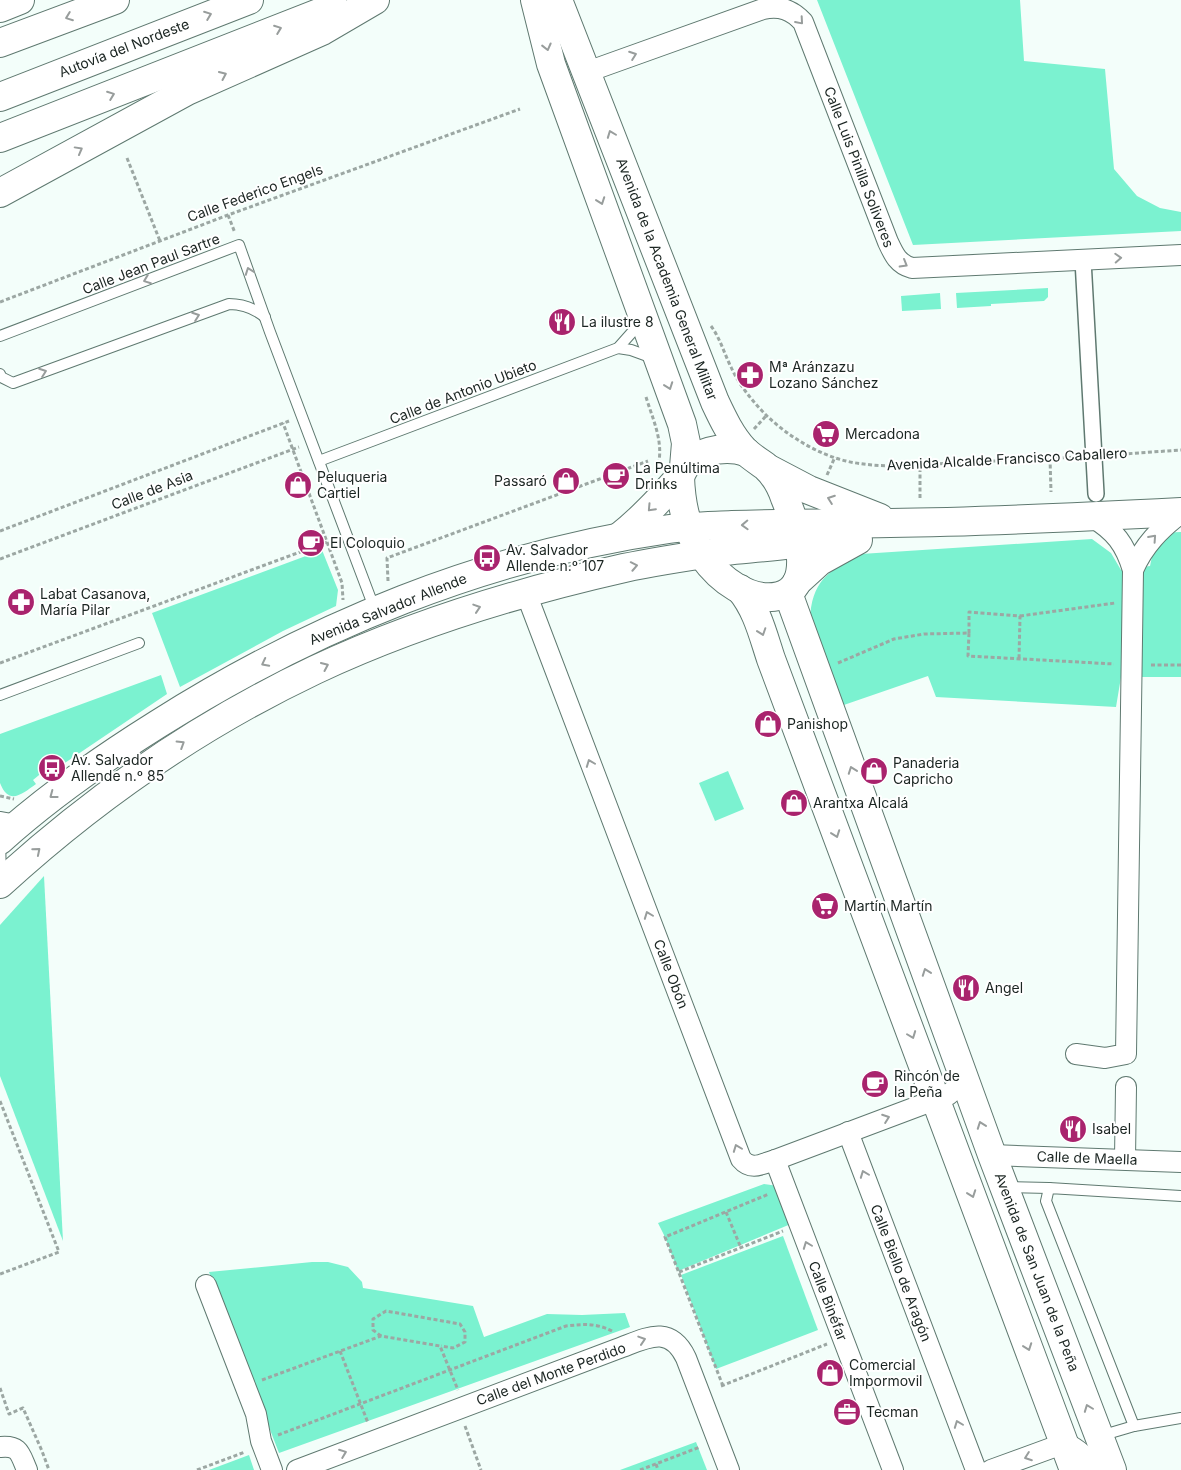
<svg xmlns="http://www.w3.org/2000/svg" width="1181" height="1470" viewBox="0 0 1181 1470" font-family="Inter,sans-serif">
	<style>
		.green { fill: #7bf2d0 }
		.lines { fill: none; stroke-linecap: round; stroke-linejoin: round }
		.service-casing { stroke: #5f7970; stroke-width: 12 }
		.pedestrian-casing { stroke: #5f7970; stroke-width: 18 }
		.minor-casing { stroke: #5f7970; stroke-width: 22 }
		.secondary-casing { stroke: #5f7970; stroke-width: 30 }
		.motorway-casing { stroke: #5f7970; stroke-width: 30 }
		.path { stroke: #9ca7a3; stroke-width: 3; stroke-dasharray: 4 2.5; stroke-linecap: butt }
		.service { stroke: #fff; stroke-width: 10 }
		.pedestrian { stroke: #fff; stroke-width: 15 }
		.minor { stroke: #fff; stroke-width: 20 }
		.secondary { stroke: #fff; stroke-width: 28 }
		.motorway { stroke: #fff; stroke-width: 28 }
		.oneway { stroke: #989d9c }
		.labels { text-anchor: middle; stroke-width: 4; stroke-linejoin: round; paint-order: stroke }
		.street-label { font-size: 14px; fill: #1b2522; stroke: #fff }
		.poi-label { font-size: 14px; fill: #1b2522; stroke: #fff; text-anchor: start }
	</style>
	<rect width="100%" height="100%" fill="#f3fefa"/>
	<!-- green -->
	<g class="green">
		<path d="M817 0H1020L1024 61 1105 69 1114 169 1137 196 1160 208 1181 212V231L913 245Z"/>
		<path d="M1048 288V297L1044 301 991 304V306L957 308 956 293Z"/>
		<path d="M940 293 941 309 902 311 901 296Z"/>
		<path d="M1181 532V677H1121L1116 707 936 697 928 676 838 707 810 621C811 581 829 570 861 554L1092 539 1111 553 1121 570 1150 566 1157 533Z"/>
		<path d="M322 550 338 590 336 606 283 631 180 687 152 613Z"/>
		<path d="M161 675 167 694 47 775 44 771 33 780 36 784C22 794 9 806 0 783V734Z"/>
		<path d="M728 771 744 809 715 821 699 783Z"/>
		<path d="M44 876 63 1241 0 1076V925Z"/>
		<path d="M764 1184 785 1187 798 1221 678 1271 665 1237 658 1223Z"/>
		<path d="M783 1236 818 1330 716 1369 681 1275Z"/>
		<path d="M312 1262H328L348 1267 362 1282 363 1288 473 1306 484 1337 547 1314 582 1315 625 1313 630 1327 279 1453 209 1272Z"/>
		<path d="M696 1442 707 1470H620Z"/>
		<path d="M249 1455 254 1470H209Z"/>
	</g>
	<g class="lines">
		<!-- service casing -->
		<g class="service-casing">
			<g id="service">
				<path d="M0 336 239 245 270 332 375 610"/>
				<path d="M618 348 631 350 653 358"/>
				<path d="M0 374 1 377 13 383 229 304C243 304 254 308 265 317"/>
				<path d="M319 461 618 348 634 330 638 318"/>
				<path d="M0 695 139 643"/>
				<path d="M0 817 11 819 18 818"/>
				<path d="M0 840 1 878"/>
				<path d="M1005 1187 1049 1188"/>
				<path d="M1134 1426 1046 1201 1049 1188 1181 1196"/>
				<path d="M1100 1436 1134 1426 1181 1418"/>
			</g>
		</g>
		<!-- pedestrian casing -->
		<g class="pedestrian-casing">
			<path id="pedestrian" d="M1083 260 1096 494"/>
		</g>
		<!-- minor casing -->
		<g class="minor-casing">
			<g id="minor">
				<path d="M587 72 763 9C780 5 792 10 803 22L888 242C894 255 898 264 912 268L1181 255"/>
				<path d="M1133 570C1144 545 1160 529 1181 513"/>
				<path d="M526 593 741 1159C751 1171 762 1164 775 1160L948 1095C956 1089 960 1084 963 1074"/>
				<path d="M1076 1054 1105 1058 1126 1054 1133 570C1125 544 1115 531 1092 517"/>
				<path d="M848 1132 976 1470"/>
				<path d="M992 1155 1181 1162"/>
				<path d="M1125 1159 1126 1087"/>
				<path d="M775 1160 893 1470"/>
				<path d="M206 1285 256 1414 261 1441 272 1470"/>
				<path d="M0 1447C20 1445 20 1454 27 1470"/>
				<path d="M297 1470 617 1349C645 1339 669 1323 686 1358L729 1470"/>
				<path d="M991 1470 1065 1443C1079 1449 1087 1457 1094 1470"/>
			</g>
		</g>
		<!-- secondary casing -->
		<g class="secondary-casing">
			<g id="secondary">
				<path d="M535 0 551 64 682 424 686 443 684 467"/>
				<path d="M558 0 715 402C723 419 731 436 744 450 750 456 758 461 765 466 774 474 781 486 785 498 794 520 808 560 797 582 793 590 787 594 779 596 750 603 719 579 703 556 687 533 681 505 680 477"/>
				<path d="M769 469 809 490 880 518"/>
				<path d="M619 537C641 520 659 500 677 480 683 474 683 466 690 461 706 449 728 446 746 452"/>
				<path d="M797 582 820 561 858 540"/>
				<path d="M740 589C757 609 763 635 771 659L1074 1470"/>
				<path d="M788 593 992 1155 1112 1470"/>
				<path d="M0 840C49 796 102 759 158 724 313 626 487 555 669 529 690 526 711 526 732 525 785 523 837 524 890 523 987 522 1084 517 1181 512"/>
				<path d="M0 884C94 798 199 725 315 670 413 624 518 592 624 568 657 561 691 556 725 551 764 547 802 545 840 536"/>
			</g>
		</g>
		<!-- motorway casing -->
		<g class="motorway-casing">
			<g id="motorway">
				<path d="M0 8 20 0"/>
				<path d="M0 43 115 0"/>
				<path d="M0 97 249 0"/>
				<path d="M0 138 334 7"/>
				<path d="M0 193 187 91 322 31 375 0"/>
			</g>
		</g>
		<!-- path -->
		<g class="path">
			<path d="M127 158 160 241"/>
			<path d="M228 215 235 233"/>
			<path d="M0 302 228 215 520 109"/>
			<path d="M711 326C720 338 724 353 731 367 739 385 753 402 767 416 788 436 817 454 846 461 880 469 917 465 952 463 994 461 1036 459 1078 457"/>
			<path d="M646 397C653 420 664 442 658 466"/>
			<path d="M754 429 766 416"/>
			<path d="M1109 455 1181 450"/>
			<path d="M1050 458 1051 492"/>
			<path d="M827 475 835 457"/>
			<path d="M920 498V465"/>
			<path d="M0 531 289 421"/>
			<path d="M327 542 342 583 343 600"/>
			<path d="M0 559 299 447"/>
			<path d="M388 581 387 558 648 461"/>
			<path d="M1020 616 1115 603"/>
			<path d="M969 633V612L1020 616 1019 659"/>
			<path d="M0 663 327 542 283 423"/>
			<path d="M838 663 894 639 924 634 969 633 968 656 1114 664"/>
			<path d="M1151 665H1181"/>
			<path d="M0 796 14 799"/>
			<path d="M0 1101 59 1252 0 1274"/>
			<path d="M726 1212 741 1248"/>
			<path d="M679 1272 783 1231"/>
			<path d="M381 1336 373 1330V1319L386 1311 460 1324 465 1332V1342L453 1348 441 1346"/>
			<path d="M340 1351 368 1423"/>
			<path d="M262 1380 381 1336 440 1346 458 1390"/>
			<path d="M721 1386 827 1344"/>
			<path d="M723 1386 665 1237 769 1194"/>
			<path d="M0 1388 9 1414 23 1408 42 1451 49 1470"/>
			<path d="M465 1426 481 1470"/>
			<path d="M278 1435 566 1326C584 1324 596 1323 612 1331"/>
			<path d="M656 1464 658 1470"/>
			<path d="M197 1470 245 1452"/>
			<path d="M640 1470 700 1447"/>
		</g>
		<!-- service -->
		<use href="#service" class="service"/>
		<!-- pedestrian -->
		<use href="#pedestrian" class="pedestrian"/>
		<!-- minor -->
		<use href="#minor" class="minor"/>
		<!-- secondary -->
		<use href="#secondary" class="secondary"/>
		<!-- motorway -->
		<use href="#motorway" class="motorway"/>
	</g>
	<!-- one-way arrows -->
	<defs><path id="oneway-chevron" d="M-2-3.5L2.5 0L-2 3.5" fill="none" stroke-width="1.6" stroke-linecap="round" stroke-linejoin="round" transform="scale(1.25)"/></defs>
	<g class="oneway">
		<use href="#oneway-chevron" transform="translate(208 15) rotate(-21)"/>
		<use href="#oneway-chevron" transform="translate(69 17) rotate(159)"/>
		<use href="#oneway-chevron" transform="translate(800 21) rotate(49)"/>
		<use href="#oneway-chevron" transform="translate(278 29) rotate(-21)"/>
		<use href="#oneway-chevron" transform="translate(547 47) rotate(76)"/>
		<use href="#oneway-chevron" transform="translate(633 55) rotate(-20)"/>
		<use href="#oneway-chevron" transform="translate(223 75) rotate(-24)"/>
		<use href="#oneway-chevron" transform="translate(111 95) rotate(-21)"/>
		<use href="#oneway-chevron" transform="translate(611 134) rotate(-111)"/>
		<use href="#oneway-chevron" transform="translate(79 150) rotate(-29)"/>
		<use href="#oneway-chevron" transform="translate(601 201) rotate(70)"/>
		<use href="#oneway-chevron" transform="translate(1118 258) rotate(-3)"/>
		<use href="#oneway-chevron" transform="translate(904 264) rotate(30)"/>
		<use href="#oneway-chevron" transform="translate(249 271) rotate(-110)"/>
		<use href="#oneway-chevron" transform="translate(147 280) rotate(159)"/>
		<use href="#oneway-chevron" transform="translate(196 316) rotate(-20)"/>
		<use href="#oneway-chevron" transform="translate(43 372) rotate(-20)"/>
		<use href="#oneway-chevron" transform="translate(669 386) rotate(70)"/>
		<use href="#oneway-chevron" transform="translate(831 499) rotate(-160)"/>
		<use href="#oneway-chevron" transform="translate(651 508) rotate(133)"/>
		<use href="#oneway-chevron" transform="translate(745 525) rotate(178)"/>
		<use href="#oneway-chevron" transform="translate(1153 538) rotate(-48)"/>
		<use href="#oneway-chevron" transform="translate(634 566) rotate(-11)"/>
		<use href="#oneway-chevron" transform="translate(477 608) rotate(-18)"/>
		<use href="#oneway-chevron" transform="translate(762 632) rotate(71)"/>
		<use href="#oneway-chevron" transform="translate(265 663) rotate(153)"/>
		<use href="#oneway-chevron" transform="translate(325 666) rotate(-24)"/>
		<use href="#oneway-chevron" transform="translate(181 744) rotate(-32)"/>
		<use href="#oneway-chevron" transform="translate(590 763) rotate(-111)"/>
		<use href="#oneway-chevron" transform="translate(852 770) rotate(-110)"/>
		<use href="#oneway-chevron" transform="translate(53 795) rotate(143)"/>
		<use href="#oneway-chevron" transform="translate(836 834) rotate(70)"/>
		<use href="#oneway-chevron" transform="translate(37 851) rotate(-40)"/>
		<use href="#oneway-chevron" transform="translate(648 915) rotate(-111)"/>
		<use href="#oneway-chevron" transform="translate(926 972) rotate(-110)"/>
		<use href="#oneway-chevron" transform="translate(912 1035) rotate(69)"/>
		<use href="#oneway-chevron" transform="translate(886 1118) rotate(-20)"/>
		<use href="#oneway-chevron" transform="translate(981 1125) rotate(-110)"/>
		<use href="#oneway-chevron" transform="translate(737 1148) rotate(-111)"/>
		<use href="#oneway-chevron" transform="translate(864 1174) rotate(-111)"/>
		<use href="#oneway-chevron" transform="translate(972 1194) rotate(70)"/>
		<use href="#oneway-chevron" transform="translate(807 1245) rotate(-111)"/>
		<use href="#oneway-chevron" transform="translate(642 1340) rotate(-18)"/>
		<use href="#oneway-chevron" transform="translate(1028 1347) rotate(70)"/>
		<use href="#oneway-chevron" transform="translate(1088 1408) rotate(-111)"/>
		<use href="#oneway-chevron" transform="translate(958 1424) rotate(-111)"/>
		<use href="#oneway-chevron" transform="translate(343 1453) rotate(-21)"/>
		<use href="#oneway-chevron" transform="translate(1028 1457) rotate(160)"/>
	</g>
	<!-- icons -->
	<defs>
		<g id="restaurant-disc" transform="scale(1.4375)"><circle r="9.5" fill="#a9236d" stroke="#fff"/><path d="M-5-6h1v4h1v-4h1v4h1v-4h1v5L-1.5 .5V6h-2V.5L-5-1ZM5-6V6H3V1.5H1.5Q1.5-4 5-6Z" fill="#fff"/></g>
		<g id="pharmacy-disc" transform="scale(1.4375)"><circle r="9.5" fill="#a9236d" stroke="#fff"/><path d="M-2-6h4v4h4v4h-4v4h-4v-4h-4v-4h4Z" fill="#fff"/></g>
		<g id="supermarket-disc" transform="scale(1.4375)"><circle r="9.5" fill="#a9236d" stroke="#fff"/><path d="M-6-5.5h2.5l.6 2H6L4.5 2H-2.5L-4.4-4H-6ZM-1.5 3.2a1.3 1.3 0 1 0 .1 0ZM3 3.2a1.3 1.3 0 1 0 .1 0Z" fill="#fff"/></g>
		<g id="cafe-disc" transform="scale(1.4375)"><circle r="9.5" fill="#a9236d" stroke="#fff"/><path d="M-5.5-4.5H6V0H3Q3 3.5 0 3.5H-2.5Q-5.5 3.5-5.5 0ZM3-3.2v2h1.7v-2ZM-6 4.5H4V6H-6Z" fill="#fff"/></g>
		<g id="shop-disc" transform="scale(1.4375)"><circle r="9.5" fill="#a9236d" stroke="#fff"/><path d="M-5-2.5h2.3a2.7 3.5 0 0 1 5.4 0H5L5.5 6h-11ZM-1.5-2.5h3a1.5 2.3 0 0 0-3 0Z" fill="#fff"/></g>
		<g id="bus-disc" transform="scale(1.4375)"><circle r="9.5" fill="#a9236d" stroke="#fff"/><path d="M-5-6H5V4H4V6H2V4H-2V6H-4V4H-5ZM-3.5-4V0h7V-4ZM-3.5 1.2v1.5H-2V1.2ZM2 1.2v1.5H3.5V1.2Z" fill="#fff"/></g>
		<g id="office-disc" transform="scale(1.4375)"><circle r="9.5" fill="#a9236d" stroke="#fff"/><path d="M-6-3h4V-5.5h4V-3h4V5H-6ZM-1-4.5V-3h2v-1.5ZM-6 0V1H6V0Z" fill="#fff"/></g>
	</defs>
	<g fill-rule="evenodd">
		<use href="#restaurant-disc" x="562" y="322"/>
		<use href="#pharmacy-disc" x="750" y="375"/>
		<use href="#supermarket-disc" x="826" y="434"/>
		<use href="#cafe-disc" x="616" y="476"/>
		<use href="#shop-disc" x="566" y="481"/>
		<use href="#shop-disc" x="298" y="485"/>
		<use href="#cafe-disc" x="311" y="543"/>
		<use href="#bus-disc" x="487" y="558"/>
		<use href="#pharmacy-disc" x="21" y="602"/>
		<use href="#shop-disc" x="768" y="724"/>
		<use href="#bus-disc" x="52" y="768"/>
		<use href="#shop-disc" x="874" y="771"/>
		<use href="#shop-disc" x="794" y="803"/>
		<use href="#supermarket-disc" x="825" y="906"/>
		<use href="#restaurant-disc" x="966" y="988"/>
		<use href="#cafe-disc" x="875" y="1084"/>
		<use href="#restaurant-disc" x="1073" y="1129"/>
		<use href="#shop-disc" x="830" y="1373"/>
		<use href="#office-disc" x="847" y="1412"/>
	</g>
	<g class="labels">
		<!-- street labels -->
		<g class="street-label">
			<text transform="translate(124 48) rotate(-21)" y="5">Autovía del Nordeste</text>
			<text transform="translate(859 167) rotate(69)" y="5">Calle Luis Pinilla Soliveres</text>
			<text transform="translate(255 193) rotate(-20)" y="5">Calle Federico Engels</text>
			<text transform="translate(151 264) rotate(-21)" y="5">Calle Jean Paul Sartre</text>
			<text transform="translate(667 279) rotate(69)" y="5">Avenida de la Academia General Militar</text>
			<text transform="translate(463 392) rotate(-21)" y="5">Calle de Antonio Ubieto</text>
			<text transform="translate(1007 459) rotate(-3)" y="5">Avenida Alcalde Francisco Caballero</text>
			<text transform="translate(152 490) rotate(-21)" y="5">Calle de Asia</text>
			<text transform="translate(388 609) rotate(-22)" y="5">Avenida Salvador Allende</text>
			<text transform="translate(671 974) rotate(69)" y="5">Calle Obón</text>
			<text transform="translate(1087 1158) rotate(2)" y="5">Calle de Maella</text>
			<text transform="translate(1037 1272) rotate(69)" y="5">Avenida de San Juan de la Peña</text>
			<text transform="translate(901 1273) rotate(69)" y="5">Calle Biello de Aragón</text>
			<text transform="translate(828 1301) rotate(69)" y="5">Calle Binéfar</text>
			<text transform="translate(551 1374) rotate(-20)" y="5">Calle del Monte Perdido</text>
		</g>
		<!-- poi labels -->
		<g class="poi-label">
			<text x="581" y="327">La ilustre 8</text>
			<text x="769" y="372">Mª Aránzazu<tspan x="769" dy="16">Lozano Sánchez</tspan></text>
			<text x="845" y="439">Mercadona</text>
			<text x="635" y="473">La Penúltima<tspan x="635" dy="16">Drinks</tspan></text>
			<text x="317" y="482">Peluqueria<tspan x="317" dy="16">Cartiel</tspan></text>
			<text x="547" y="486" text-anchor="end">Passaró</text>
			<text x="330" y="548">El Coloquio</text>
			<text x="506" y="555">Av. Salvador<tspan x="506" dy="16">Allende n.º 107</tspan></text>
			<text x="40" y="599">Labat Casanova,<tspan x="40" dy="16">María Pilar</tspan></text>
			<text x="787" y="729">Panishop</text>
			<text x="71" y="765">Av. Salvador<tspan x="71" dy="16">Allende n.º 85</tspan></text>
			<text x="893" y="768">Panaderia<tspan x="893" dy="16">Capricho</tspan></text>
			<text x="813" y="808">Arantxa Alcalá</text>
			<text x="844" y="911">Martín Martín</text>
			<text x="985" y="993">Angel</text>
			<text x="894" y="1081">Rincón de<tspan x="894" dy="16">la Peña</tspan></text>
			<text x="1092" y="1134">Isabel</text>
			<text x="849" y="1370">Comercial<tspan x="849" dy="16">Impormovil</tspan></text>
			<text x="866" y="1417">Tecman</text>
		</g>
	</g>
</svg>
